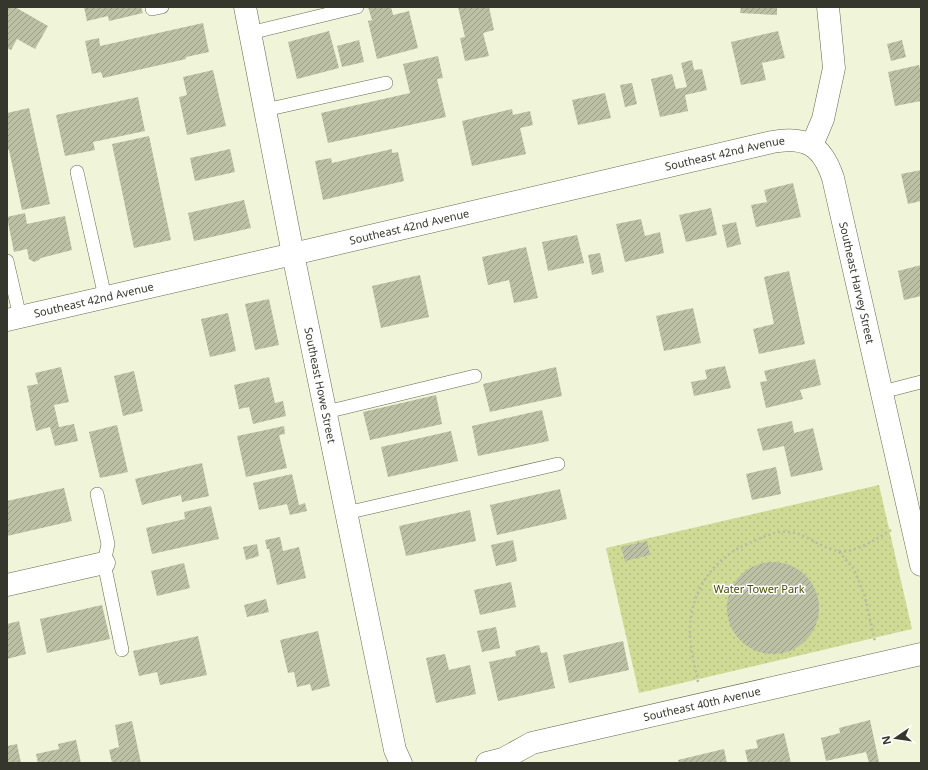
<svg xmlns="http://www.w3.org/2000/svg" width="928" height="770" viewBox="0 0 928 770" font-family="'Noto Sans',sans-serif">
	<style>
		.park { fill: url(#park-dots) }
		.building { fill: url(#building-hatch) }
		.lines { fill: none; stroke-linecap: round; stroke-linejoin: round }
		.service-casing { stroke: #656951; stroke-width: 14 }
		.minor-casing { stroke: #656951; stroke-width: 23 }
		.tertiary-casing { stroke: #656951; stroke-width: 23 }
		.path { stroke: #b7bba5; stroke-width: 2.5; stroke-dasharray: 2 3; stroke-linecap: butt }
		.service { stroke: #fff; stroke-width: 13 }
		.minor { stroke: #fff; stroke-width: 22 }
		.tertiary { stroke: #fff; stroke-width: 22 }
		.labels { text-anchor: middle; stroke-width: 3; stroke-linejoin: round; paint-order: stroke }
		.street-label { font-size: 11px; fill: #35372c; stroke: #fff }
		.park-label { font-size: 11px; fill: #495100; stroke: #fff }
	</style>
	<defs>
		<pattern id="park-dots" width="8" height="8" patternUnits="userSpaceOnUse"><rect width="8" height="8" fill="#cfda94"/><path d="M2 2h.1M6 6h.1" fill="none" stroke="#b2bc80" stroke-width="1.8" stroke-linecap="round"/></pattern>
		<pattern id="building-hatch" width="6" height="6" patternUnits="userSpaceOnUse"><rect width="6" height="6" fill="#bcc1a6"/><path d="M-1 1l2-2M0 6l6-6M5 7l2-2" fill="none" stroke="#9a9e87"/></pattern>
	</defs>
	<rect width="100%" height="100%" fill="#f0f5da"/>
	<!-- park -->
	<path class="park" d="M879 485 912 629 639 693 606 548Z"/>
	<!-- building -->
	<g class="building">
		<path d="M7 7H15L48 26 35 49 17 39 11 50 7 48Z"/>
		<path d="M84 7H141L143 13 109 21 108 16 87 21Z"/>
		<path d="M368 7H391L393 15 409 11 418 48 377 59 368 21 372 20Z"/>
		<path d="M458 7H489L494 30 483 33 489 56 465 61 460 38 465 37Z"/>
		<path d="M741 7H777V15L740 13Z"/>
		<path d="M203 23 209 52 186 57V59L103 78 101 72 92 74 85 41 99 38 100 46Z"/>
		<path d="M329 31 339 68 297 79 288 42Z"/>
		<path d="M778 31 785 58 762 63 766 80 741 85 731 42Z"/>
		<path d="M359 40 364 62 342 67 337 46Z"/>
		<path d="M902 40 906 57 891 61 887 44Z"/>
		<path d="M438 56 443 78 437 79 446 117 328 143 321 113 410 93 403 64Z"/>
		<path d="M692 60 694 70 702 69 707 90 685 95 688 111 660 117 651 79 672 74 676 89 687 87 681 63Z"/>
		<path d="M919 65 921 73V101L895 106 888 72Z"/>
		<path d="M213 70 226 126 187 135 179 97 187 95 183 77Z"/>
		<path d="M632 83 637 104 625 107 620 85Z"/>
		<path d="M605 93 611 118 578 125 572 100Z"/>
		<path d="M138 97 145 131 93 142 95 150 65 156 56 115Z"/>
		<path d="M29 108 50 204 22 210 9 150H7V113Z"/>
		<path d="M512 109 513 115 530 111 533 125 520 128 526 154 472 166 462 121Z"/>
		<path d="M149 136 171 240 134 248 112 144Z"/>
		<path d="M230 149 235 172 195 181 190 158Z"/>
		<path d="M392 149V153L398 152 404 181 323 200 315 161 331 158 332 163Z"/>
		<path d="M921 170V201L908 204 901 174Z"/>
		<path d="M793 183 801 217 756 227 751 205 767 202 764 190Z"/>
		<path d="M244 200 251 228 194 241 188 213Z"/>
		<path d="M711 208 717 235 686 242 679 215Z"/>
		<path d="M25 213 27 224 65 216 72 250 41 258 39 260 34 262 29 259 27 249 14 252 7 217Z"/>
		<path d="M641 219 645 236 660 232 664 253 625 262 616 224Z"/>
		<path d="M736 222 741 244 727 248 722 225Z"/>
		<path d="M577 235 584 263 548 271 542 242Z"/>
		<path d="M526 247 538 298 514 303 509 280 488 285 482 257Z"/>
		<path d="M600 253 604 272 592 275 588 255Z"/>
		<path d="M921 265V296L904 300 898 271Z"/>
		<path d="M789 271 805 344 759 354 753 329 774 324 764 277Z"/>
		<path d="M420 275 429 317 381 328 372 286Z"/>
		<path d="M269 299 279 345 255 350 245 304Z"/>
		<path d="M693 308 701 343 664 351 656 316Z"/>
		<path d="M228 313 236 351 210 357 201 319Z"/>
		<path d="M815 359 821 385 800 390 803 399 766 408 760 382 767 381 764 371Z"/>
		<path d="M725 366 731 388 694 396 691 382 707 379 705 370Z"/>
		<path d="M61 367 69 402 54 405 59 427 74 424 78 441 55 446 50 427 36 431 30 405H31L27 386 38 384 35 373Z"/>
		<path d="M556 367 562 396 490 412 483 384Z"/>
		<path d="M134 371 143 411 123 416 114 376Z"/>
		<path d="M269 377 275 403 283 401 286 416 253 424 249 407 239 409 234 385Z"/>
		<path d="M436 395 442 424 370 440 363 412Z"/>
		<path d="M542 410 549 441 478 456 472 426Z"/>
		<path d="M792 421 794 433 813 428 823 470 791 477 784 446 763 451 757 429Z"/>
		<path d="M117 425 128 472 100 478 89 432Z"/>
		<path d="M284 426 285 434 279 435 287 468 246 477 237 436Z"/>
		<path d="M451 431 458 461 388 477 381 447Z"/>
		<path d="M202 463 209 496 182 502 181 495 142 505 135 479Z"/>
		<path d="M776 467 781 494 752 500 746 474Z"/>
		<path d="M292 474 299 505 305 503 307 511 290 515 287 504 259 510 253 483Z"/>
		<path d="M64 488 72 521 7 536V501Z"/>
		<path d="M560 489 567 519 497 535 490 505Z"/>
		<path d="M211 506 219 539 152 554 146 528 185 519 184 512Z"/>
		<path d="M470 510 476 541 406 556 399 526Z"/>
		<path d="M280 537 283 551 299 547 306 578 277 585 269 549H267L265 540Z"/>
		<path d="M513 540 517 561 496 566 491 545Z"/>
		<path d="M647 541 650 555 625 561 621 547Z"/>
		<path d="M257 544 259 556 246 560 243 547Z"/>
		<circle cx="773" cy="608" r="46"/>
		<path d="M184 563 190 588 157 596 151 571Z"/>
		<path d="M511 582 516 607 480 615 474 590Z"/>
		<path d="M266 599 269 612 247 617 244 605Z"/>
		<path d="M102 605 110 639 47 653 40 619Z"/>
		<path d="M19 621 26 654 7 659V624Z"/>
		<path d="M496 627 500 648 482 652 477 631Z"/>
		<path d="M318 631 330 686 312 691 310 684 297 687 294 672 288 673 280 640Z"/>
		<path d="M198 636 207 675 160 685 157 672 139 676 133 651Z"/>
		<path d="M623 641 629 670 569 683 563 655Z"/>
		<path d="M539 645 541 653 547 652 555 688 498 701 489 662 516 656 515 651Z"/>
		<path d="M445 654 449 670 470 665 476 694 436 703 426 658Z"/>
		<path d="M870 720 879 762 869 763 866 752 826 761 821 738 840 733 839 728Z"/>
		<path d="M132 721 141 763H112L109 750 119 747 115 725Z"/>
		<path d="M784 733 791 763H748L745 750 758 748 756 740Z"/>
		<path d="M76 740 81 763H38L36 754 59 749 58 744Z"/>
		<path d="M17 744 21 763H7V746Z"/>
		<path d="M724 749 727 763H679L678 760Z"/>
	</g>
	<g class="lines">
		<!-- service casing -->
		<g class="service-casing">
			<g id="service">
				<path d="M152 9 162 7"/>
				<path d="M250 33 357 7"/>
				<path d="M265 110 386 83"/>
				<path d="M77 172 105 297"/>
				<path d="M7 261 20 317"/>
				<path d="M882 392 921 382"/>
				<path d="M326 412 475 376"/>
				<path d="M97 494 108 544 104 563 122 650"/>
				<path d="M346 513 558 464"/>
			</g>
		</g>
		<!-- minor casing -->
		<g class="minor-casing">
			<g id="minor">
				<path d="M812 145 823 119 834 68 828 7"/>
				<path id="s1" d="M293 254 395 750 401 763"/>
				<path d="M7 585 104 563"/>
				<path id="s2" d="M487 763 503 759 532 743 921 654"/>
			</g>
		</g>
		<!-- tertiary casing -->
		<g class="tertiary-casing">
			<g id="tertiary">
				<path d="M245 7 293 254"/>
				<path id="s3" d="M7 320 293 254 772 142C806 136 822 145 833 178L921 565"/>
			</g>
		</g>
		<!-- path -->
		<g class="path">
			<path d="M839 552 854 569 865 597 875 642"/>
			<path d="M698 682C695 667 691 652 690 637 688 595 711 559 749 543 761 538 776 530 790 532 801 533 811 540 821 545 826 547 832 550 838 551 854 554 878 538 891 530"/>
		</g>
		<!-- service -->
		<use href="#service" class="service"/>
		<!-- minor -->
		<use href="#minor" class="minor"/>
		<!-- tertiary -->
		<use href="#tertiary" class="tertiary"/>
	</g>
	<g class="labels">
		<!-- street labels -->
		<g class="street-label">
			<text dy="4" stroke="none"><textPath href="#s3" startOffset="737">Southeast 42nd Avenue</textPath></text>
			<text dy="4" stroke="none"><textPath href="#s3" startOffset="413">Southeast 42nd Avenue</textPath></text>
			<text dy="4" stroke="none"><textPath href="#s3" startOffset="973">Southeast Harvey Street</textPath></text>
			<text dy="4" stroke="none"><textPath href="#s3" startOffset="89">Southeast 42nd Avenue</textPath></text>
			<text dy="4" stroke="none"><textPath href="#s1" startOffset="134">Southeast Howe Street</textPath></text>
			<text dy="4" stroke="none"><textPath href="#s2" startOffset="224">Southeast 40th Avenue</textPath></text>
		</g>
		<!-- park labels -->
		<g class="park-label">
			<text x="759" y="593">Water Tower Park</text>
		</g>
	</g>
	<!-- border -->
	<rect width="928" height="770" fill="none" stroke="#35372c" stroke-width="16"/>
	<!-- north arrow -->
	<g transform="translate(896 738) rotate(257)" stroke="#ffffff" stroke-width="3" paint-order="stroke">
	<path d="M0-3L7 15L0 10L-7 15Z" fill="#35372c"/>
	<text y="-6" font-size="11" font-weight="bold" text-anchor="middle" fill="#35372c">N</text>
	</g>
</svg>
